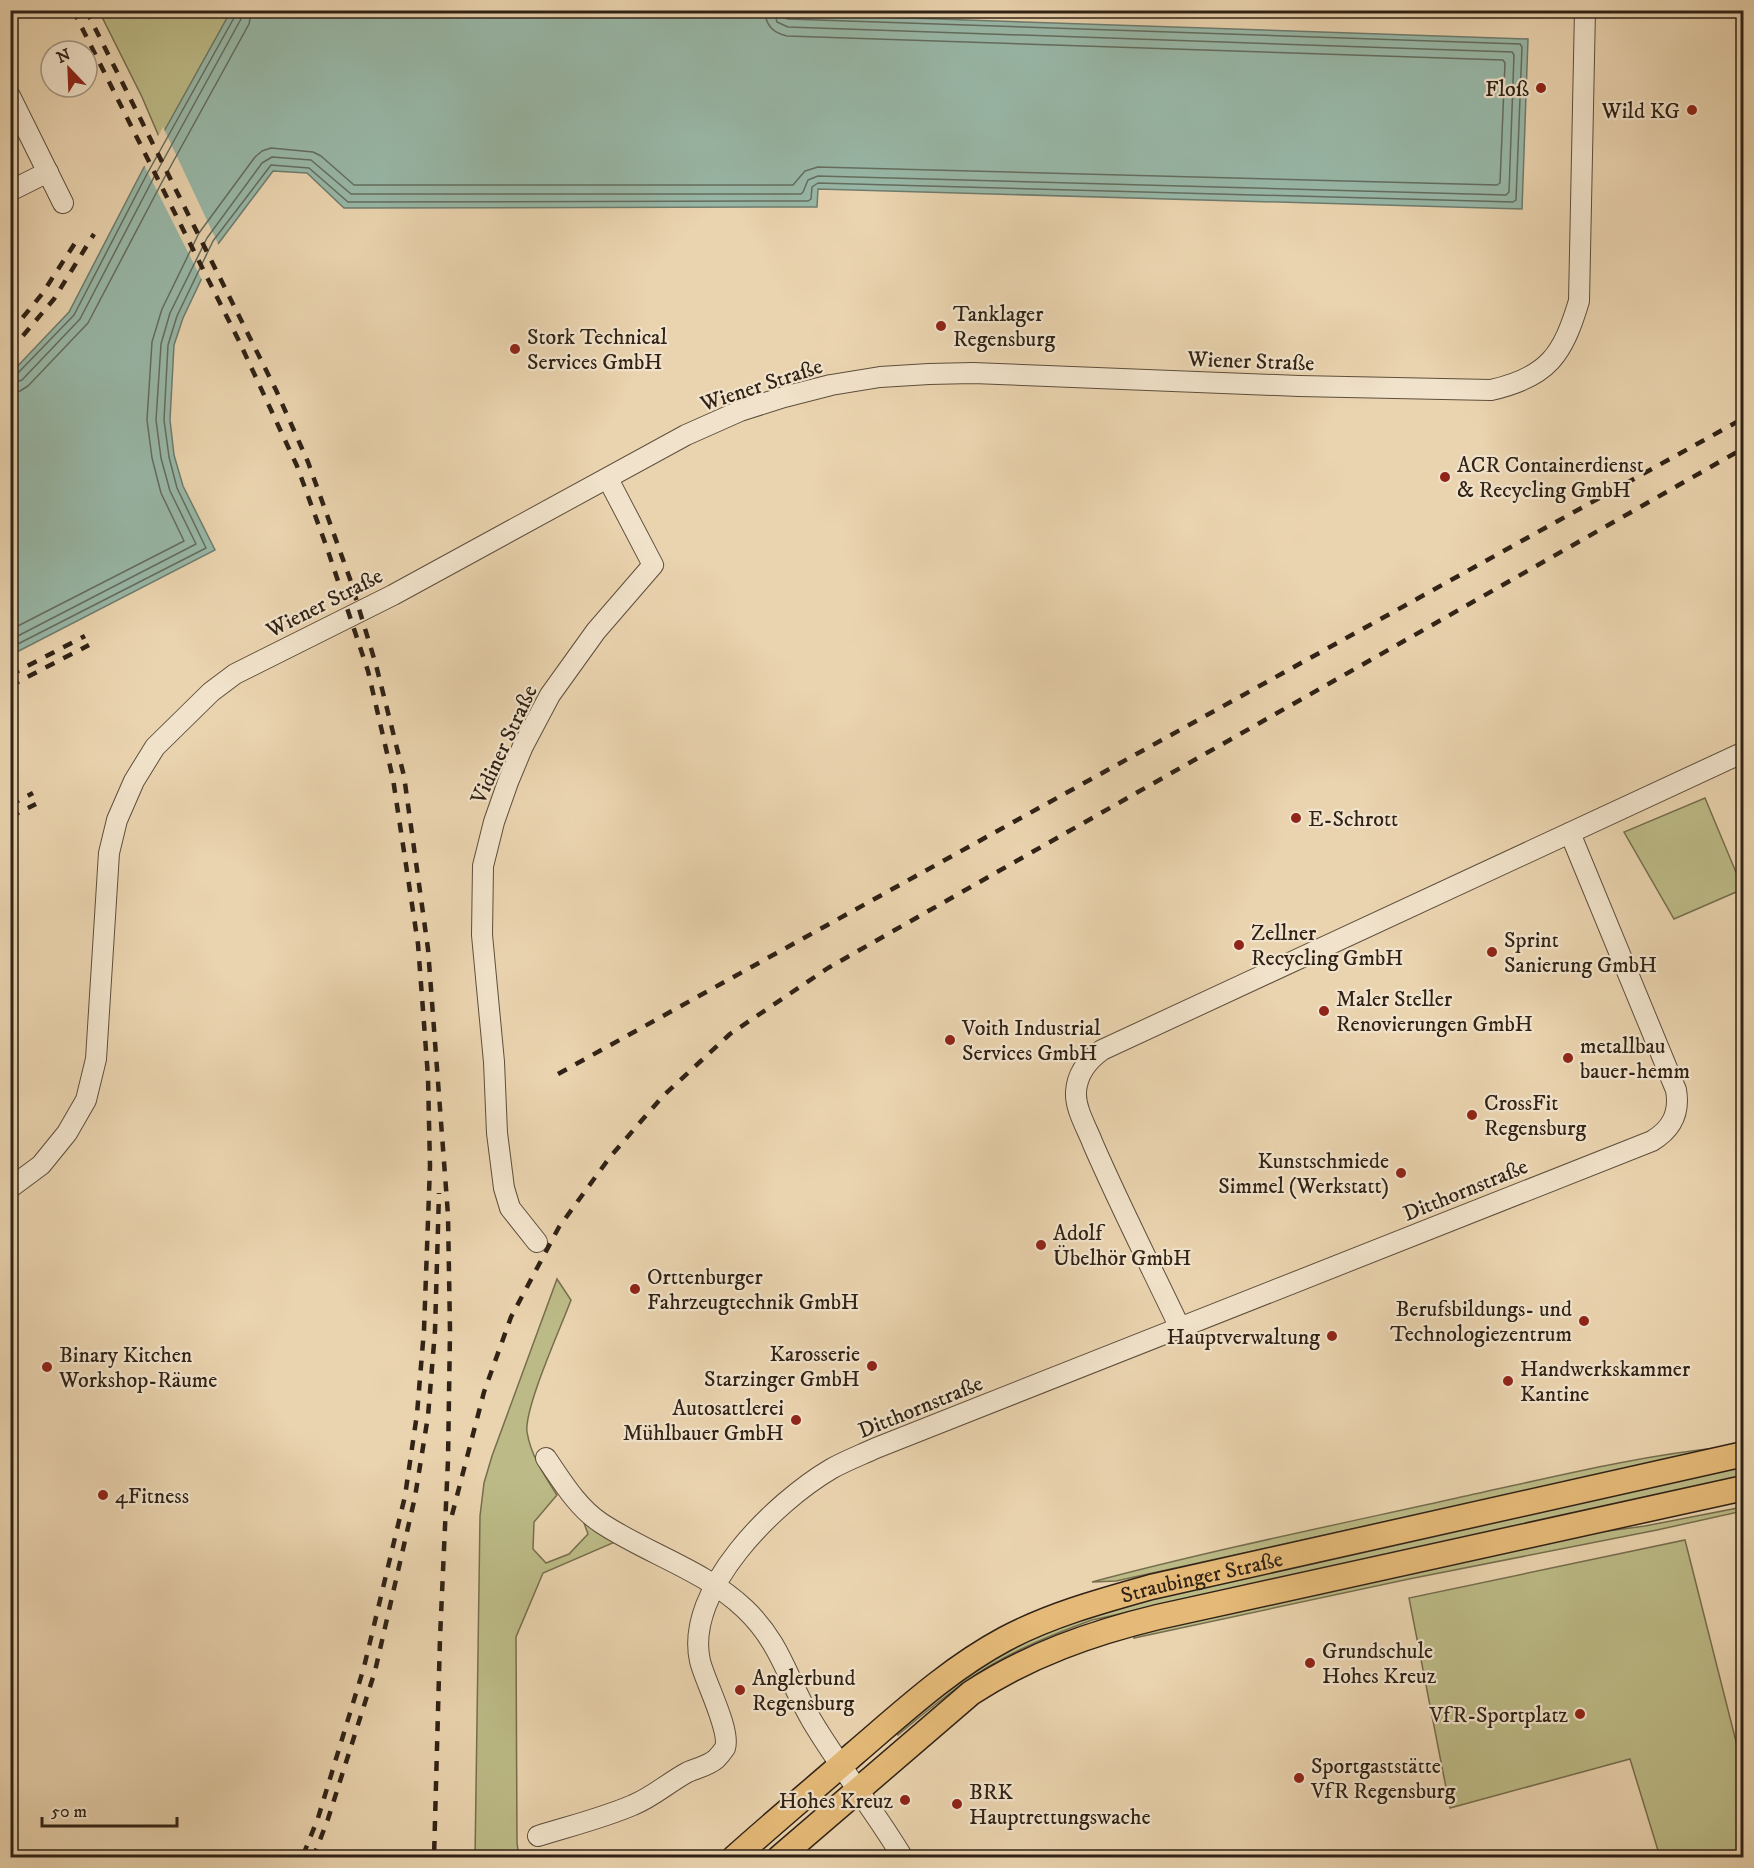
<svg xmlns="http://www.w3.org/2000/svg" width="1754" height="1868" viewBox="0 0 1754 1868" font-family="'IM FELL DW Pica',serif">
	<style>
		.green { fill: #bcbb87; stroke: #766e4e; stroke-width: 1.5 }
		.water { fill: #98b8a8; stroke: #6e7c6e; stroke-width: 1.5 }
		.pier { fill: #ead4af }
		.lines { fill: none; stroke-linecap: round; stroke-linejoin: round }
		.shore { stroke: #646d5f; stroke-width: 1.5 }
		.minor-casing { stroke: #5e4e3c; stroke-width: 22 }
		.major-casing { stroke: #302216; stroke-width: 27 }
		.minor { stroke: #f1e3cb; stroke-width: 20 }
		.major { stroke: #e5ba78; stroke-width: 24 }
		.rail { stroke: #302216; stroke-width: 4.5; stroke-dasharray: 10 10; stroke-linecap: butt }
		.poi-dot { fill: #8f2418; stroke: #f1e3cb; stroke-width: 2 }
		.labels { text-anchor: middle; stroke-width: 4.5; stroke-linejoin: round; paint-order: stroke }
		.poi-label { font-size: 22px; fill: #302216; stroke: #f1e3cb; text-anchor: start }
		.street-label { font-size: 22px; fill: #302216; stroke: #f1e3cb }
	</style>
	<rect width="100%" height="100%" fill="#ead4af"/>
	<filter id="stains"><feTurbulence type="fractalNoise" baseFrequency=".00333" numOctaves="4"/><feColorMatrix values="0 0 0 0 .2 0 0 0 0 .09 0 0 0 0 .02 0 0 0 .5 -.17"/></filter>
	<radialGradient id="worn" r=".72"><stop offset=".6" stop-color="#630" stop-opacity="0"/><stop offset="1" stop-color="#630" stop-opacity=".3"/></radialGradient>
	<!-- green -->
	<g class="green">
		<path d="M99 11H231L160 139 142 97Z"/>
		<path d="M1705 798 1743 889 1674 919 1624 832Z"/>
		<path d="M557 1279 571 1300C561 1327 524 1408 527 1432 531 1456 544 1475 557 1495L534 1522 533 1549 546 1563 569 1554 588 1534 584 1523 615 1542 543 1573 516 1637 517 1843 519 1857 475 1858 480 1516 484 1483 492 1456Z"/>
		<path d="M1725 1447 1116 1581 1092 1582C1213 1550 1335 1525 1457 1498 1545 1479 1634 1456 1725 1447Z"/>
		<path d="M1743 1464V1476L1092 1620C1051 1635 1011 1651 975 1675 948 1693 923 1714 898 1735L896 1731C932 1701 968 1672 1009 1649 1039 1633 1072 1622 1103 1610Z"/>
		<path d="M1743 1507V1511L1657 1530 1409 1579 1134 1638 1133 1632 1593 1533 1645 1526Z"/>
		<path d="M1685 1540 1743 1769V1857H1660L1630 1759 1450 1808 1409 1598Z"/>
	</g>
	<!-- water -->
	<path class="water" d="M231 11H700L1528 39 1522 209 818 189 817 207 344 208 307 173 273 171 218 244 183 318 174 345 170 420 174 455 183 486 215 550 11 655V373L69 312 142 171Z"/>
	<!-- pier -->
	<path class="pier" d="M163 127 220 248 203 282 143 163Z"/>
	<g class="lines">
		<!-- shore -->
		<g class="shore">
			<path d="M10 376 17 374 74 315 147 174 235 16V10"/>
			<path d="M10 384 22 380 80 319 154 177 241 19 243 10"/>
			<path d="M10 393 20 391 28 386 88 323 162 182 249 24 252 10"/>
			<path d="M10 630 184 541 161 493 152 458 147 420 152 342 162 309 199 233 255 157 262 151 271 148 313 152 321 156 354 185H793L805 171 818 167 1497 185 1500 183 1505 63 1503 60 787 36C773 33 765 25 765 10"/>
			<path d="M10 640 196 544 170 491 161 458 156 420 161 344 170 313 207 238 262 163 272 157 311 160 351 194H801L803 192 808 180 818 176 1506 195 1509 192 1514 55 1512 52 788 27 777 22 774 10"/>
			<path d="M10 648 206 548 177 488 169 457 164 420 168 345 177 316 213 241 271 165 309 168 348 202 808 201 811 199 812 187 818 183 1513 202 1516 200 1522 47 1520 44 788 19 783 17 781 10"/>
		</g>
		<!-- minor casing -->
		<g class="minor-casing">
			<g id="minor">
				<path d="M10 96 63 203"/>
				<path d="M10 191 48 172"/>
				<path d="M10 1188 41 1165 67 1133 86 1100 96 1059 109 853 117 820 134 781 155 747 211 692 235 674 393 595 686 435 740 411 784 397 831 385 880 377 929 374 973 373 1299 386 1491 390C1549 377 1563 354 1579 301L1585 10"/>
				<path d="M537 1242 510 1208 504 1188 497 1133 494 1062 482 935 483 866 494 822 508 782 523 746 550 695 596 631 653 565 608 479"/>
				<path d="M1180 1328C1151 1267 1120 1206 1093 1144 1087 1128 1075 1109 1076 1092 1077 1074 1088 1060 1102 1050L1744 752"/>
				<path d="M546 1458C562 1481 577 1507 601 1523 648 1554 704 1570 745 1609 781 1643 788 1681 812 1721 840 1768 875 1811 903 1858"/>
				<path d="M538 1836C570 1826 603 1818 633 1805 653 1797 669 1782 688 1772 697 1768 708 1766 716 1759 719 1756 723 1751 725 1748 731 1730 705 1682 700 1661 684 1590 775 1502 831 1469 845 1461 861 1455 876 1448L1652 1141C1672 1129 1680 1113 1676 1090L1570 833"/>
			</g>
		</g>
		<!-- major casing -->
		<g class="major-casing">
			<g id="major">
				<path id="s1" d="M734 1858C774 1822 815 1788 855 1753 903 1712 949 1669 1005 1639 1050 1615 1101 1601 1151 1587L1744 1454"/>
				<path d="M779 1858 971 1693C1029 1655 1092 1633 1158 1617L1744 1488"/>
			</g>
		</g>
		<!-- minor -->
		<use href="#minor" class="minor"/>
		<!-- major -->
		<use href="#major" class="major"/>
		<!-- rail -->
		<g class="rail">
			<path d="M73 10 239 341 297 466 327 548 368 671 393 779 418 944 428 1077 430 1166 424 1330 417 1414 405 1496 364 1667 318 1818 302 1858"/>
			<path d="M86 10 276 390 308 462 350 579 376 665 404 776 428 949 448 1215 450 1331 448 1460 440 1638 434 1858"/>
			<path d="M10 333 42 294 77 240"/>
			<path d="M10 351 54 299 94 234"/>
			<path d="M10 675 85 636"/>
			<path d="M10 686 89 645"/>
			<path d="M10 805 33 793"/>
			<path d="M10 817 36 804"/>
			<path d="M558 1074 1744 418"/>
			<path d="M452 1515 484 1392 511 1317 559 1227 610 1157 663 1096 730 1034 828 968 1744 448"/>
			<path d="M313 1858 328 1819 375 1671 415 1497 428 1416 435 1331 439 1193"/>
		</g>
	</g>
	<!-- markers -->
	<g class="poi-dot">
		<circle cx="1541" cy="88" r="6"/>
		<circle cx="1692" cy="110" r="6"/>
		<circle cx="941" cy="326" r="6"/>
		<circle cx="515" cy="349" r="6"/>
		<circle cx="1445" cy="477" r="6"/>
		<circle cx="1296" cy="818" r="6"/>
		<circle cx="1239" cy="945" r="6"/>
		<circle cx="1492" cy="952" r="6"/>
		<circle cx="1324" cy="1011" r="6"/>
		<circle cx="950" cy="1040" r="6"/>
		<circle cx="1568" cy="1058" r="6"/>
		<circle cx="1472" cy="1115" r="6"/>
		<circle cx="1401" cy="1173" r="6"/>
		<circle cx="1041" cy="1245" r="6"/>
		<circle cx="635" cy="1289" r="6"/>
		<circle cx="1584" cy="1321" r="6"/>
		<circle cx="1332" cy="1336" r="6"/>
		<circle cx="872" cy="1366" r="6"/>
		<circle cx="47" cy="1367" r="6"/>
		<circle cx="1508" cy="1381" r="6"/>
		<circle cx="796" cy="1420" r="6"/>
		<circle cx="103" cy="1495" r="6"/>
		<circle cx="1310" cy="1663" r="6"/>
		<circle cx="740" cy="1690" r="6"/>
		<circle cx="1580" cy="1714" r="6"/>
		<circle cx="1299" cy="1778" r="6"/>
		<circle cx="905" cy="1800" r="6"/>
		<circle cx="957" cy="1804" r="6"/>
	</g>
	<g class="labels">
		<!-- poi labels -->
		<g class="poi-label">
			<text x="1529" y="96" text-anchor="end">Floß</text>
			<text x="1680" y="118" text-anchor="end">Wild KG</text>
			<text x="953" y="321">Tanklager<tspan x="953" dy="25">Regensburg</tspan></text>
			<text x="527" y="344">Stork Technical<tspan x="527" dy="25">Services GmbH</tspan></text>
			<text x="1457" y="472">ACR Containerdienst<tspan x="1457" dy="25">&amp; Recycling GmbH</tspan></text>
			<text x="1308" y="826">E-Schrott</text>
			<text x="1251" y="940">Zellner<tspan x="1251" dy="25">Recycling GmbH</tspan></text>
			<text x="1504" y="947">Sprint<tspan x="1504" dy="25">Sanierung GmbH</tspan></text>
			<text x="1336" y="1006">Maler Steller<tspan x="1336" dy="25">Renovierungen GmbH</tspan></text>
			<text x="962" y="1035">Voith Industrial<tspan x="962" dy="25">Services GmbH</tspan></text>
			<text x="1580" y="1053">metallbau<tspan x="1580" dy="25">bauer-hemm</tspan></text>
			<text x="1484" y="1110">CrossFit<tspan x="1484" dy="25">Regensburg</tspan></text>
			<text x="1389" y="1168" text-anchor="end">Kunstschmiede<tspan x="1389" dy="25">Simmel (Werkstatt)</tspan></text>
			<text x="1053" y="1240">Adolf<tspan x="1053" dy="25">Übelhör GmbH</tspan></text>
			<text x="647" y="1284">Orttenburger<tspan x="647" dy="25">Fahrzeugtechnik GmbH</tspan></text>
			<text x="1572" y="1316" text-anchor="end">Berufsbildungs- und<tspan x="1572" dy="25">Technologiezentrum</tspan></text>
			<text x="1320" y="1344" text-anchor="end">Hauptverwaltung</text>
			<text x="860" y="1361" text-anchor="end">Karosserie<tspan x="860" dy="25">Starzinger GmbH</tspan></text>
			<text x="59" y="1362">Binary Kitchen<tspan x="59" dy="25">Workshop-Räume</tspan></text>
			<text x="1520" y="1376">Handwerkskammer<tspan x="1520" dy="25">Kantine</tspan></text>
			<text x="784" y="1415" text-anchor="end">Autosattlerei<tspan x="784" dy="25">Mühlbauer GmbH</tspan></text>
			<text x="115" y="1503">4Fitness</text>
			<text x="1322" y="1658">Grundschule<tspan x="1322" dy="25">Hohes Kreuz</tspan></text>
			<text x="752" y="1685">Anglerbund<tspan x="752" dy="25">Regensburg</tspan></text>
			<text x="1568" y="1722" text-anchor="end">VfR-Sportplatz</text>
			<text x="1311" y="1773">Sportgaststätte<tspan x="1311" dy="25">VfR Regensburg</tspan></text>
			<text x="969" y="1799">BRK<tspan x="969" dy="25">Hauptrettungswache</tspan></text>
			<text x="893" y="1808" text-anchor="end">Hohes Kreuz</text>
		</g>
		<!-- street labels -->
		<g class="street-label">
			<text transform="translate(1251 360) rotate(2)" y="8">Wiener Straße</text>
			<text transform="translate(761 384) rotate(-18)" y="8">Wiener Straße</text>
			<text transform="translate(324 602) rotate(-27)" y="8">Wiener Straße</text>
			<text transform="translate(503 744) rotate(-65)" y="8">Vidiner Straße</text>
			<text transform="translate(1465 1189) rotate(-22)" y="8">Ditthornstraße</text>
			<text transform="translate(920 1406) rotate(-22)" y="8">Ditthornstraße</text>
			<text dy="8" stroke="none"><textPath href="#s1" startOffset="556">Straubinger Straße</textPath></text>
		</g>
	</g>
	<!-- margin -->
	<rect width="1754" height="1868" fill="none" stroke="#ead4af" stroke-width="36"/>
	<rect x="12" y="12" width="1730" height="1844" fill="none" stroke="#302216" stroke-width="3"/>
	<rect x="18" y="18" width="1718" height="1832" fill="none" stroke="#302216" stroke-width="1.5"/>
	<!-- north arrow -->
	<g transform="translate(69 69) rotate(337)"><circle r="28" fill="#f1e3cb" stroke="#a49683" stroke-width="1.5"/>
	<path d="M0-4.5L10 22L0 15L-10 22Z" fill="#8f2418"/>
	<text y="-9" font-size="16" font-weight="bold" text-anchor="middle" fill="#302216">N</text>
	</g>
	<!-- scale -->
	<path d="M42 1817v9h135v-9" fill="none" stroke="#302216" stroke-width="3"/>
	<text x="51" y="1817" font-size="18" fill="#302216" stroke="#f1e3cb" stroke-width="4.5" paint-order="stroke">50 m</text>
	<rect width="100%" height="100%" filter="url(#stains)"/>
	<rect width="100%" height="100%" fill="url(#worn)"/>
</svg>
